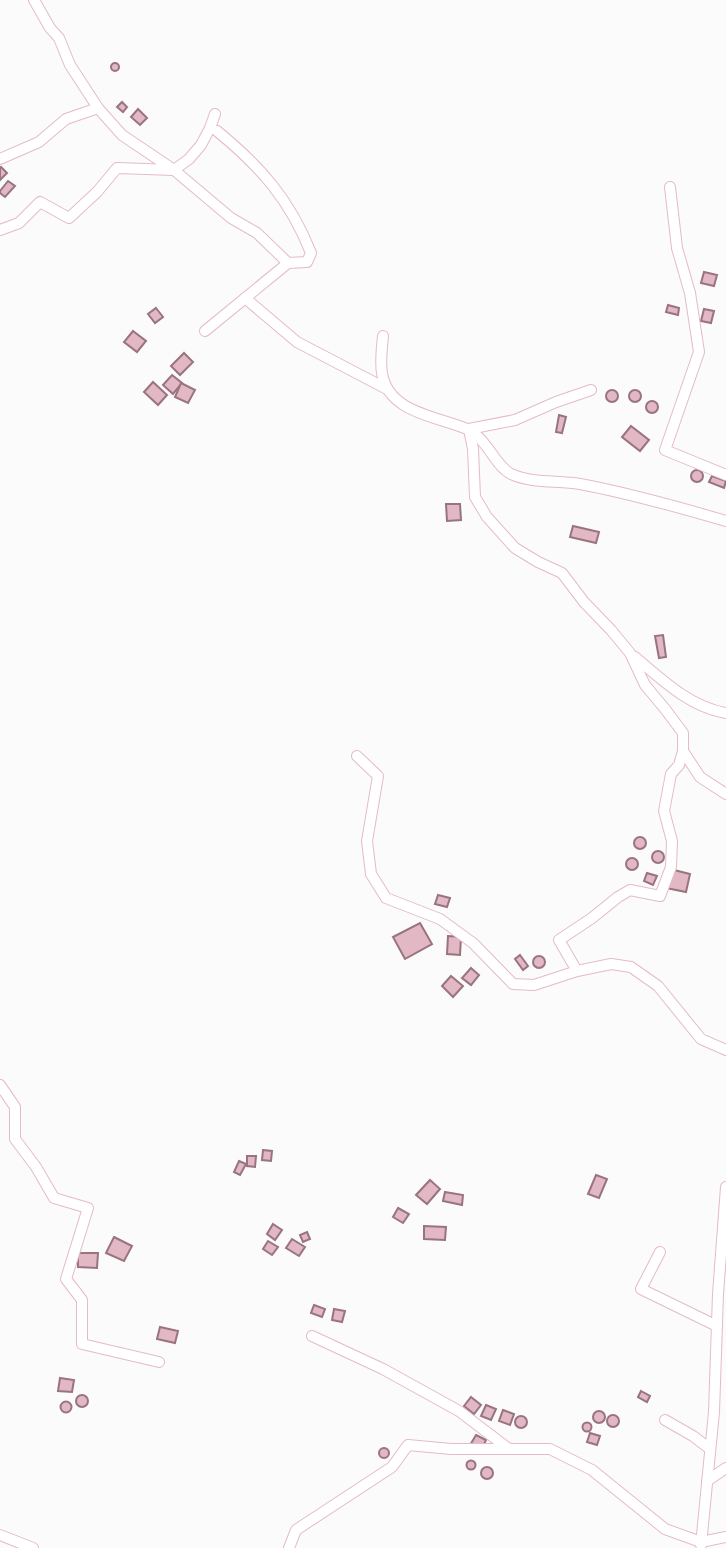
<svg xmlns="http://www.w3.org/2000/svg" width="726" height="1548" viewBox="0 0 726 1548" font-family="'Open Sans',sans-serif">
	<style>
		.building { fill: #e1b8c4; stroke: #99737f; stroke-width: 2 }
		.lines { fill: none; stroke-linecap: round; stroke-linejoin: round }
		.street-casing { stroke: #e4bbc7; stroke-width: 12 }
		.street { stroke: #fff; stroke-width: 10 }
	</style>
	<rect width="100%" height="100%" fill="#fbfbfb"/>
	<!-- building -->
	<g class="building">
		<circle cx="115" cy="67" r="4"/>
		<path d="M122 102 127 107 123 112 117 107Z"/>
		<path d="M138 109 147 118 140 125 131 117Z"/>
		<path d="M1 167 7 173 0 180V168Z"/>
		<path d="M8 181 15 186 5 197 0 193V191Z"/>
		<path d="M704 272 717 275 714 286 701 283Z"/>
		<path d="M668 305 679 308 678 315 666 312Z"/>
		<path d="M156 308 163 317 155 323 148 314Z"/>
		<path d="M704 309 714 311 711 323 701 321Z"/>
		<path d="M133 331 146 341 137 352 124 342Z"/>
		<path d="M184 353 193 362 180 375 171 366Z"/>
		<path d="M172 375 182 383 173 394 163 385Z"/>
		<path d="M153 382 167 395 158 405 144 392Z"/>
		<path d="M181 383 195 390 188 403 175 397Z"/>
		<circle cx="635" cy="396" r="6"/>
		<circle cx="612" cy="396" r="6"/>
		<circle cx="652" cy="407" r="6"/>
		<path d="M559 415 566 417 562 433 556 432Z"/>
		<path d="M631 426 649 440 640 451 622 437Z"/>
		<circle cx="697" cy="476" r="6"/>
		<path d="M712 476 726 481 724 488 709 482Z"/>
		<path d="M446 504H460L461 520 447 521Z"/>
		<path d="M573 526 599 532 596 543 570 537Z"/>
		<path d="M663 635 666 657 659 658 655 636Z"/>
		<circle cx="640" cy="843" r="6"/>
		<circle cx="658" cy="857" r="6"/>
		<circle cx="632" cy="864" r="6"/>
		<path d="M670 869 690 874 686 892 666 888Z"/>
		<path d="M647 873 657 876 653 885 644 881Z"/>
		<path d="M438 895 450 898 447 907 435 904Z"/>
		<path d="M420 923 432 944 405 959 393 937Z"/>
		<path d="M448 936 461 937 460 955 447 954Z"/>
		<path d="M520 955 528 966 523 970 515 959Z"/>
		<circle cx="539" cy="962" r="6"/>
		<path d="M471 968 479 975 471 985 462 978Z"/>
		<path d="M451 976 463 986 453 997 442 986Z"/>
		<path d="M263 1150 272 1151 271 1161 262 1160Z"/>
		<path d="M247 1156H256L255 1167 247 1166Z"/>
		<path d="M239 1161 246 1164 240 1175 234 1172Z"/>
		<path d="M596 1175 607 1179 599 1198 588 1194Z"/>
		<path d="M430 1180 440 1189 427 1204 416 1195Z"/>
		<path d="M445 1192 463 1195 462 1205 443 1201Z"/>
		<path d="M398 1208 409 1214 403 1223 393 1217Z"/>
		<path d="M273 1224 282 1230 275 1240 267 1234Z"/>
		<path d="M424 1226 446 1227 445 1240 424 1239Z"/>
		<path d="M307 1232 310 1239 303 1242 300 1235Z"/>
		<path d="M114 1237 132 1246 124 1261 106 1253Z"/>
		<path d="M292 1239 305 1247 299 1256 286 1248Z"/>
		<path d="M268 1241 278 1247 272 1255 263 1249Z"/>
		<path d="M78 1253H98L97 1268 78 1267Z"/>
		<path d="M314 1305 325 1309 322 1317 311 1313Z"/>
		<path d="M334 1309 345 1311 342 1322 332 1320Z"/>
		<path d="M160 1327 178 1331 175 1343 157 1339Z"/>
		<path d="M60 1378 74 1380 72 1392 58 1391Z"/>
		<path d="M641 1391 650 1396 647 1402 638 1397Z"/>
		<circle cx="82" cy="1401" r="6"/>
		<path d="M471 1397 481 1405 474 1414 464 1406Z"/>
		<circle cx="66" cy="1407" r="5.5"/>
		<path d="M486 1405 496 1409 491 1420 481 1416Z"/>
		<path d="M503 1410 514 1414 510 1425 499 1421Z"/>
		<circle cx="599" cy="1417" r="6"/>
		<circle cx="613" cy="1421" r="6"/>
		<circle cx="521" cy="1422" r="6"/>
		<circle cx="587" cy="1427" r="4.5"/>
		<path d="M590 1433 600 1436 597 1445 587 1442Z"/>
		<path d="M476 1435 486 1440 481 1451 470 1445Z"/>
		<circle cx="384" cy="1453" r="5"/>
		<circle cx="471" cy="1465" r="4.5"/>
		<circle cx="487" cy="1473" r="6"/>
	</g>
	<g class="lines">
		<!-- street casing -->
		<g class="street-casing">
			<g id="street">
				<path d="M34 0 50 28 59 38 70 65 98 108 122 135 174 170 231 218 257 233 288 263"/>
				<path d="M0 159 39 142 66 119 98 108"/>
				<path d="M670 187 677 248 690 293 699 352 665 450 726 475"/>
				<path d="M0 230 19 223 40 202 69 218 97 192 117 168 174 170 189 159 201 145 210 128 215 114"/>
				<path d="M245 298 297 342 387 389"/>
				<path d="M205 331 288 263 307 262 311 253C290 200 261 167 217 131"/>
				<path d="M383 336C382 347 380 361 382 373 388 413 437 416 467 429 487 438 495 466 511 474 533 484 558 480 580 484 629 493 678 507 726 521"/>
				<path d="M591 390 556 402 515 420 469 429 473 449 475 497 487 517 515 548 538 562 562 573 584 602 611 630 630 653 645 685 665 709 683 733V751L700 777 726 794"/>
				<path d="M635 657C662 680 690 707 726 713"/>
				<path d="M357 756 378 776 367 841 371 874 386 898 440 919 473 943 513 984 534 985 577 971 611 964 631 967 658 986 701 1039 726 1050"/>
				<path d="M577 971 559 940 592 918 618 897 630 890 660 896 671 867 672 841 664 811 671 774 679 765 683 751"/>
				<path d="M0 1085 15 1107V1139L36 1167 54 1198 88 1208 66 1279 82 1300V1344L159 1362"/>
				<path d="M660 1252 641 1289 717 1326"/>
				<path d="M312 1336 383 1369 459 1411 509 1449"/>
				<path d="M665 1420 693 1436 710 1449"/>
				<path d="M707 1481 726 1468"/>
				<path d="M0 1535 33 1548"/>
				<path d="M701 1545 714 1412 718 1294 726 1187"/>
				<path d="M289 1548 296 1530 392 1467 408 1445 451 1449H550L592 1470 665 1529 701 1542 726 1537"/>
			</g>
		</g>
		<!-- street -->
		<use href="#street" class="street"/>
	</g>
</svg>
